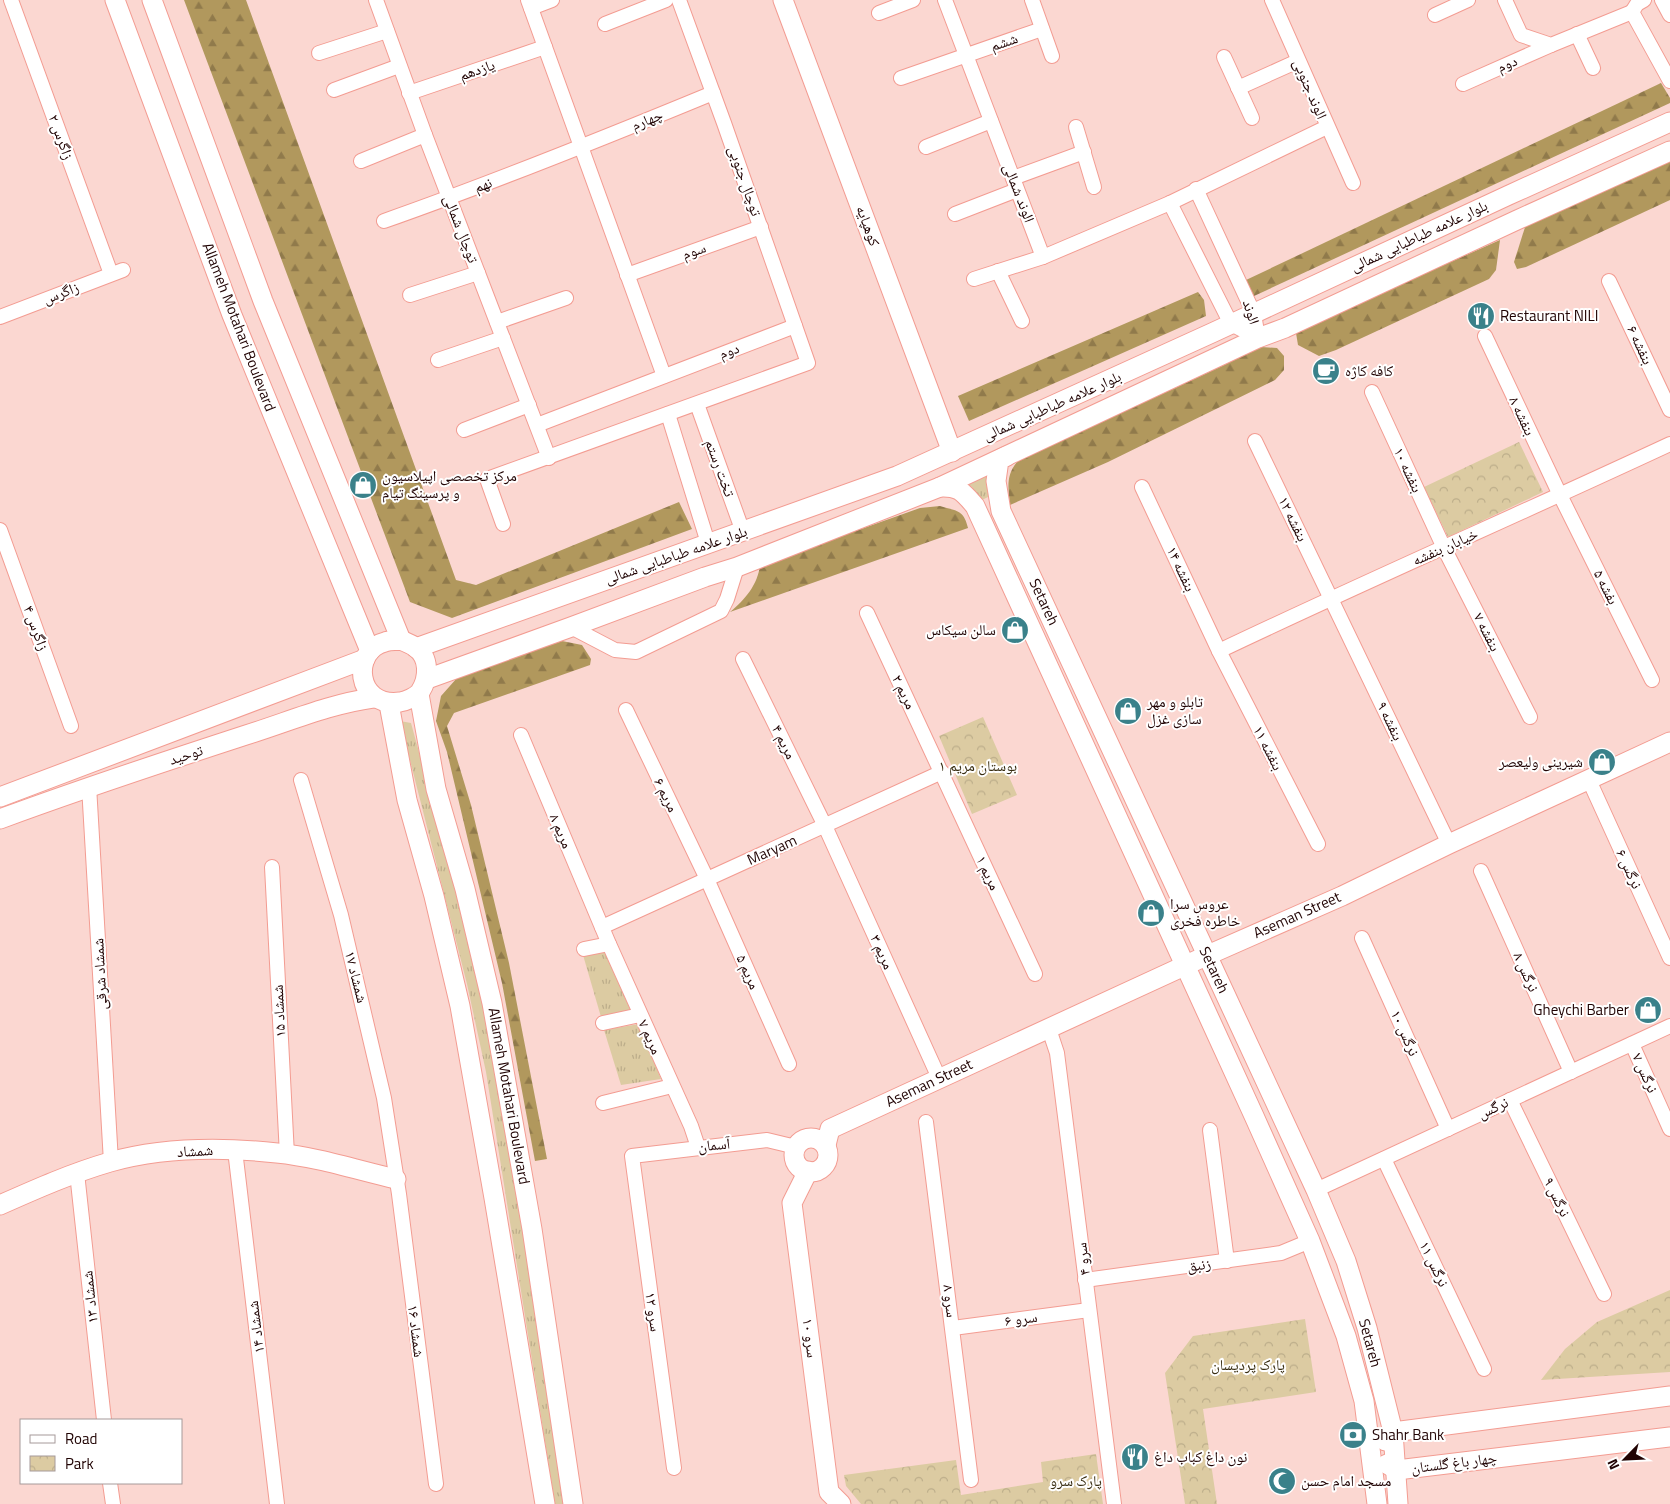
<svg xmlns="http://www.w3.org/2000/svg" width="1670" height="1504" viewBox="0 0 1670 1504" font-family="'Titillium Web','Noto Naskh Arabic',sans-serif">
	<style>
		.grass { fill: url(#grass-tufts) }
		.forest { fill: url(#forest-firs) }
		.park { fill: url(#park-crowns) }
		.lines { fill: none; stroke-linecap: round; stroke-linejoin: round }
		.street-casing { stroke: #f39c92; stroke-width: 16 }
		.secondary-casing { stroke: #f39c92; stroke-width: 21 }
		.street { stroke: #fff; stroke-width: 14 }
		.secondary { stroke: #fff; stroke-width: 19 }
		.labels { text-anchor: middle; stroke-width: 4; stroke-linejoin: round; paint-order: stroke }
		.street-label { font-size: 15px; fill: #200303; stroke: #fff }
		.poi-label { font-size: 15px; fill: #200303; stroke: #fff; text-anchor: start }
		.park-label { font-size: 15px; fill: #372c10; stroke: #fff }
	</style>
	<defs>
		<pattern id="grass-tufts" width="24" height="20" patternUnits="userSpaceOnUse" patternTransform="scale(1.25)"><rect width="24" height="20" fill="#dccba2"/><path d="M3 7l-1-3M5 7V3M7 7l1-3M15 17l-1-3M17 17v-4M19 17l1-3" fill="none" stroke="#bcad8a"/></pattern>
		<pattern id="forest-firs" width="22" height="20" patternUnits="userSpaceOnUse" patternTransform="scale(1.25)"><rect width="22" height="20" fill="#b1985d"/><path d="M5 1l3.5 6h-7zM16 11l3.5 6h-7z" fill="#907a4b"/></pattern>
		<pattern id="park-crowns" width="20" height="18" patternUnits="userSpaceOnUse" patternTransform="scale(1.25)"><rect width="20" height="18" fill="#dccba2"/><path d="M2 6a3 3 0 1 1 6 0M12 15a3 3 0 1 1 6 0" fill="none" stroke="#bcad8a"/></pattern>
	</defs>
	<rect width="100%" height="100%" fill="#fbd7d1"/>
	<!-- grass -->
	<g class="grass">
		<path d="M989 472 986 484 990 496 980 501 972 487 963 482Z"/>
		<path d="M400 721 411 723 439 825 487 1011 523 1218 565 1504H555L486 1072 467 984Z"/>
		<path d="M608 951 633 1010 601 1017 583 955Z"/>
		<path d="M639 1024 661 1079 621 1085 604 1030Z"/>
	</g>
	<!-- forest -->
	<g class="forest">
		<path d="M184 0H246L456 580 476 585 679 502 692 529 452 618 410 602Z"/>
		<path d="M1661 83 1670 98V103L1254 296 1246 280Z"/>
		<path d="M1670 158V200L1526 267 1517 269 1514 262 1526 224Z"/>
		<path d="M1500 240 1496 270 1489 279 1336 350 1319 356 1298 345 1296 333 1304 327Z"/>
		<path d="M1198 292 1204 300 1206 316 969 421 958 396Z"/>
		<path d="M1261 347 1277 348 1284 356V370L1275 380 1108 462 1010 505C1008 488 1006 475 1017 462 1027 451 1073 434 1089 427 1147 401 1204 375 1261 347Z"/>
		<path d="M940 506C957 511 964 510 968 528L730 612C745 600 758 584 760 565L920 508Z"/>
		<path d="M562 641 582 645 591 659 590 665 454 713 447 726 471 805 509 963 547 1159 535 1161 502 983 447 752 436 721 441 696 457 678 478 669Z"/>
	</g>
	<!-- park -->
	<g class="park">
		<path d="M1519 442 1543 492 1448 537 1424 487Z"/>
		<path d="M983 717 1017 795 972 814 939 736Z"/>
		<path d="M1670 1290V1372L1541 1380 1565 1349 1597 1322Z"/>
		<path d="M1305 1319 1316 1392 1203 1409 1217 1504H1185L1165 1373 1193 1336Z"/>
		<path d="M1096 1454 1103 1504H861L846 1486 844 1475 956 1460 961 1495 1043 1482 1041 1462Z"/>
	</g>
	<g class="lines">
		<!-- street casing -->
		<g class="street-casing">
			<g id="street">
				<path d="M11 0 111 274"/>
				<path d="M376 0 425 135 549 458"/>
				<path d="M528 0 664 376"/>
				<path d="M945 0 1043 257"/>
				<path d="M1032 0 1052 56"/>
				<path d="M1272 0 1353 183"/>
				<path d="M1505 0 1521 35 1551 45 1632 12"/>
				<path d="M1644 0 1637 4 1632 12 1670 81"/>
				<path d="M1662 0 1670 15"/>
				<path d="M531 8 552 0"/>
				<path d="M879 13 913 0"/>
				<path d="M1435 15 1468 0"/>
				<path d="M605 24 666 0"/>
				<path d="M1577 34 1593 68"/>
				<path d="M319 53 387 31"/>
				<path d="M1224 57 1252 118"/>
				<path d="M901 78 1042 29"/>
				<path d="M1463 84 1551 45"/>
				<path d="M1238 88 1298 61"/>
				<path d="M334 90 399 66"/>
				<path d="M409 93 545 47"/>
				<path d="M1076 127 1094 187"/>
				<path d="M926 147 991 121"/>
				<path d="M361 161 425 135"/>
				<path d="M1013 178 1084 152"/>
				<path d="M1196 189 1254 314 1258 338"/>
				<path d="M1170 203 1231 324 1258 338"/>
				<path d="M955 214 1017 190"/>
				<path d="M384 221C495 182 604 138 713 93"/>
				<path d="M998 271 1022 321"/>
				<path d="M627 275 761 227"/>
				<path d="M974 279 1043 257 1170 203 1327 127"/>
				<path d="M1609 281 1670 410"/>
				<path d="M410 295 478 273"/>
				<path d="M0 317 123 270"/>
				<path d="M497 322 566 298"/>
				<path d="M1485 336 1560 495 1652 680"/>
				<path d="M438 360 503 338"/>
				<path d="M1372 392 1444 548 1530 717"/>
				<path d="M697 404 743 532"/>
				<path d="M668 414 708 543"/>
				<path d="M537 425 795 326"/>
				<path d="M464 430 529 405"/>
				<path d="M1255 441 1449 844"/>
				<path d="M1142 487 1219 651 1318 844"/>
				<path d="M503 524 487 479 808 363 724 123 679 0"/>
				<path d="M0 530 71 726"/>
				<path d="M867 613 1035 974"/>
				<path d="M571 627 615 650 636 652 721 611 727 599 737 567"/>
				<path d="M1219 651C1368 580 1520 514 1670 444"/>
				<path d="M743 659 825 826 939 1078"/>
				<path d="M626 710 707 879 789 1064"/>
				<path d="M521 735 609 944 691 1126 698 1147"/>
				<path d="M301 780 341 915 384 1098 399 1194 436 1484"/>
				<path d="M1589 780 1670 958"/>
				<path d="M89 786 111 1162"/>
				<path d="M272 867 287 1155"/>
				<path d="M1481 871 1571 1072"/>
				<path d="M602 927 942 772"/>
				<path d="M1362 938 1448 1129"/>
				<path d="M584 949 609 944"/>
				<path d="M603 1023 640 1015"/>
				<path d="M1049 1029 1057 1053 1114 1504"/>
				<path d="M1632 1044 1670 1129"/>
				<path d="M1510 1100 1604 1294"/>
				<path d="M603 1103 672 1086"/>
				<path d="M926 1122 971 1480"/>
				<path d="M1210 1130 1227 1261"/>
				<path d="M235 1150 277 1504"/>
				<path d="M1384 1159 1484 1369"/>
				<path d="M77 1173 104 1420"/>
				<path d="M1316 1190 1670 1026"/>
				<path d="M1085 1280 1281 1253 1310 1241"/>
				<path d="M953 1328 1089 1310"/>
				<path d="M674 1468 632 1156 767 1140 796 1147"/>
				<path d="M110 1483 113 1504"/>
			</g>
		</g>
		<!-- secondary casing -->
		<g class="secondary-casing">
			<g id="secondary">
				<path d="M115 0 232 315 370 651"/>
				<path d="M152 0 263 301 401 640"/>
				<path d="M783 0 952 452"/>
				<path d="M1007 456 999 460 996 481 1001 511 1316 1190 1346 1261 1367 1328 1393 1432 1398 1504"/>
				<path d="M940 487C959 486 963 492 975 506L1254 1116 1310 1241 1346 1336 1364 1401 1377 1504"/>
				<path d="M401 640C405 642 411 644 415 647 430 657 429 678 420 692 416 697 406 701 400 702 355 708 351 650 385 642 390 640 396 641 401 640Z"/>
				<path d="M416 648 897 476 1214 332 1509 195 1670 122"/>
				<path d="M427 679 571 627 705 577 737 567 940 487 1258 338 1285 328 1517 220 1670 151"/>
				<path d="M419 694 436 789 465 889 492 1003 532 1229 573 1504"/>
				<path d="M389 704 407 800 434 896 460 1006 494 1198 545 1504"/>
				<path d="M0 797 365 659"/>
				<path d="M0 819C81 789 163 762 246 735 288 722 329 704 373 698"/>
				<circle cx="811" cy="1155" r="17"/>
				<path d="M826 1145 830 1129 1208 955 1342 896 1449 844 1670 742"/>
				<path d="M808 1171 792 1203 829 1492 841 1504"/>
				<path d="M0 1205C36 1189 72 1173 110 1162 164 1147 222 1147 277 1153 317 1157 357 1170 396 1179"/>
				<path d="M1385 1441 1393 1432 1670 1396"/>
				<path d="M1387 1464 1397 1470 1670 1437"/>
			</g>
		</g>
		<!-- street -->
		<use href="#street" class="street"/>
		<!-- secondary -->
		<use href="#secondary" class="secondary"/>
	</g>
	<!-- icons -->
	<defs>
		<g id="restaurant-disc" transform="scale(1.4375)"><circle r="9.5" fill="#3a818a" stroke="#fff"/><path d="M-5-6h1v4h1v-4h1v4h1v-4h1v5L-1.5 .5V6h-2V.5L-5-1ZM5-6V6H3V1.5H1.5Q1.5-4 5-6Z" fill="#fff"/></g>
		<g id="cafe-disc" transform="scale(1.4375)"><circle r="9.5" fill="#3a818a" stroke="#fff"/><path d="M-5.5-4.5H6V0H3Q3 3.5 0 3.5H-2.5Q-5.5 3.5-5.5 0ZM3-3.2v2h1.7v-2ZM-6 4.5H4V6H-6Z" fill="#fff"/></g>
		<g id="shop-disc" transform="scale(1.4375)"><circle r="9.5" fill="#3a818a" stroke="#fff"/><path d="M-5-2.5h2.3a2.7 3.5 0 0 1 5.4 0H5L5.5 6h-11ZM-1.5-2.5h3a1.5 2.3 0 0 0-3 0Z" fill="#fff"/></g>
		<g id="bank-disc" transform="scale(1.4375)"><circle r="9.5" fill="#3a818a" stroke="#fff"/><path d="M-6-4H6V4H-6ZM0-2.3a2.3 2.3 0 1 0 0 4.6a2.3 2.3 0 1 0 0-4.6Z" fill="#fff"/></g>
		<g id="mosque-disc" transform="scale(1.4375)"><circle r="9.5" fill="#3a818a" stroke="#fff"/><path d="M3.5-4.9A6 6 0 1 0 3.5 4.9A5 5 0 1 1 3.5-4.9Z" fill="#fff"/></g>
	</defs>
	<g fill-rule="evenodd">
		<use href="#restaurant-disc" x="1481" y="316"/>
		<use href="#cafe-disc" x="1326" y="371"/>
		<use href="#shop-disc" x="363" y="485"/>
		<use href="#shop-disc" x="1015" y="630"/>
		<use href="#shop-disc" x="1128" y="711"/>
		<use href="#shop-disc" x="1602" y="762"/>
		<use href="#shop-disc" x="1151" y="913"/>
		<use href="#shop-disc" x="1648" y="1010"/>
		<use href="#bank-disc" x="1353" y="1435"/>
		<use href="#restaurant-disc" x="1135" y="1457"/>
		<use href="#mosque-disc" x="1282" y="1481"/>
	</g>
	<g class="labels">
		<!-- street labels -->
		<g class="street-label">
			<text transform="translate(1004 42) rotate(-19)" y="5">ششم</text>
			<text transform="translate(1507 64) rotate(-24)" y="5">دوم</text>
			<text transform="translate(477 70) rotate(-19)" y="5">یازدهم</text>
			<text transform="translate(1310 89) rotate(67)" y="5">الوند جنوبی</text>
			<text transform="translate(647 120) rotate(-22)" y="5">چهارم</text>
			<text transform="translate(61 137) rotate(70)" y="5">زاگرس ۲</text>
			<text transform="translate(745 181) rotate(71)" y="5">توچال جنوبی</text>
			<text transform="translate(483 185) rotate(-21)" y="5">نهم</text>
			<text transform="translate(1019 193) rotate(69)" y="5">الوند شمالی</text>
			<text transform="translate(868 226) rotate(70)" y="5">کوهپایه</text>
			<text transform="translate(461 229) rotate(69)" y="5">توچال شمالی</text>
			<text transform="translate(1419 236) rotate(-25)" y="5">بلوار علامه طباطبایی شمالی</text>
			<text transform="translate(694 251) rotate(-20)" y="5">سوم</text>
			<text transform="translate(61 293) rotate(-21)" y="5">زاگرس</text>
			<text transform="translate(1251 312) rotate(72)" y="5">الوند</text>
			<text transform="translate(239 327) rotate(69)" y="5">Allameh Motahari Boulevard</text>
			<text transform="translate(1640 345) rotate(65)" y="5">بنفشه ۶</text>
			<text transform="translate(729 351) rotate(-21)" y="5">دوم</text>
			<text transform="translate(1052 406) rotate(-24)" y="5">بلوار علامه طباطبایی شمالی</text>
			<text transform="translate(1522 416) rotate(65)" y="5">بنفشه ۸</text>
			<text transform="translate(720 468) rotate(70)" y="5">تخت رستم</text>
			<text transform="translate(1408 470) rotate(65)" y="5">بنفشه ۱۰</text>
			<text transform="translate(1293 519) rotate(64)" y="5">بنفشه ۱۲</text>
			<text transform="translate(1445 547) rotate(-24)" y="5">خیابان بنفشه</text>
			<text transform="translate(676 555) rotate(-19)" y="5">بلوار علامه طباطبایی شمالی</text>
			<text transform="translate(1181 569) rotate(65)" y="5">بنفشه ۱۴</text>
			<text transform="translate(1606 587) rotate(63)" y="5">بفشه ۵</text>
			<text transform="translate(1044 602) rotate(65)" y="5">Setareh</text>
			<text transform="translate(36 628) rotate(70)" y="5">زاگرس ۴</text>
			<text transform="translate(1487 632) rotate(63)" y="5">بنفشه ۷</text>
			<text transform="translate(904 692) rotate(65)" y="5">مریم ۲</text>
			<text transform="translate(1390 721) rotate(64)" y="5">بنفشه ۹</text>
			<text transform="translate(784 742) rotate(64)" y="5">مریم ۴</text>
			<text transform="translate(1268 748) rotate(63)" y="5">بنفشه ۱۱</text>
			<text transform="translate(186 755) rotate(-18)" y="5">توحید</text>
			<text transform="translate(666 795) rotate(64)" y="5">مریم ۶</text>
			<text transform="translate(561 831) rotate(67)" y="5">مریم ۸</text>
			<text transform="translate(772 850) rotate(-24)" y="5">Maryam</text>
			<text transform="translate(1629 869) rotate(65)" y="5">نرگس ۶</text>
			<text transform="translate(988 873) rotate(65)" y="5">مریم ۱</text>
			<text transform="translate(1297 915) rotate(-24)" y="5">Aseman Street</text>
			<text transform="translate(882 952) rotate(66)" y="5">مریم ۳</text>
			<text transform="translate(1214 970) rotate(65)" y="5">Setareh</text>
			<text transform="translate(748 972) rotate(66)" y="5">مریم ۵</text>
			<text transform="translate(1526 972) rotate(66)" y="5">نرگس ۸</text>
			<text transform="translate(100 974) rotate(-93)" y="5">شمشاد شرقی</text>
			<text transform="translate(356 977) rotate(76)" y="5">شمشاد ۱۷</text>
			<text transform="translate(279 1011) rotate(-93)" y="5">شمشاد ۱۵</text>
			<text transform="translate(1405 1033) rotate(66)" y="5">نرگس ۱۰</text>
			<text transform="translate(650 1037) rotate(66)" y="5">مریم ۷</text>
			<text transform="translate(1645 1073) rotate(66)" y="5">نرگس ۷</text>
			<text transform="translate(929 1083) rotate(-25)" y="5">Aseman Street</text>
			<text transform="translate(509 1096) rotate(80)" y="5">Allameh Motahari Boulevard</text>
			<text transform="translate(1493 1108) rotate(-25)" y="5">نرگس</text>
			<text transform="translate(714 1145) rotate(-6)" y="5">آسمان</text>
			<text transform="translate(195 1151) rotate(-3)" y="5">شمشاد</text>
			<text transform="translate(1557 1197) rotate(64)" y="5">نرگس ۹</text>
			<text transform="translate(1083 1259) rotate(-97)" y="5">سرو ۴</text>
			<text transform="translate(1434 1264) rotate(64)" y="5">نرگس ۱۱</text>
			<text transform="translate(1199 1265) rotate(-7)" y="5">زنبق</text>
			<text transform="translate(90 1297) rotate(-96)" y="5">شمشاد ۱۳</text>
			<text transform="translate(950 1301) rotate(83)" y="5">سرو ۸</text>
			<text transform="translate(653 1312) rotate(82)" y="5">سرو ۱۲</text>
			<text transform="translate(1021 1319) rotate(-8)" y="5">سرو ۶</text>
			<text transform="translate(256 1327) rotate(-97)" y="5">شمشاد ۱۴</text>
			<text transform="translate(416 1331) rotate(83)" y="5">شمشاد ۱۶</text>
			<text transform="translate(810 1338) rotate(83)" y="5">سرو ۱۰</text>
			<text transform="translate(1370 1343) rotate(75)" y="5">Setareh</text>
			<text transform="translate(1454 1463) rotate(-7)" y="5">چهار باغ گلستان</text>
		</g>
		<!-- poi labels -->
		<g class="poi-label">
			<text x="1500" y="321">Restaurant NILI</text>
			<text x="1345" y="376">کافه کاژه</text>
			<text x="382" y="481">مرکز تخصصی اپیلاسیون<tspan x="382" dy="17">و پرسینگ تیام</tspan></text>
			<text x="996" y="635" text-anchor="end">سالن سیکاس</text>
			<text x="1147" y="707">تابلو و مهر<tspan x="1147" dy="17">سازی غزل</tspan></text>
			<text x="1583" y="767" text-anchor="end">شیرینی ولیعصر</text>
			<text x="1170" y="909">عروس سرا<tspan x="1170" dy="17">خاطره فخری</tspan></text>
			<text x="1629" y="1015" text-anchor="end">Gheychi Barber</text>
			<text x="1372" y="1440">Shahr Bank</text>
			<text x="1154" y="1462">نون داغ کباب داغ</text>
			<text x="1301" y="1486">مسجد امام حسن</text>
		</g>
		<!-- park labels -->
		<g class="park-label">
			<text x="978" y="771">بوستان مریم ۱</text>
			<text x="1248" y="1370">پارک پردیسان</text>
			<text x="1076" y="1486">پارک سرو</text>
		</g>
	</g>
	<!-- legend -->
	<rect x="20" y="1419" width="162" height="65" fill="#ffffff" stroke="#a69a9a"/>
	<rect x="30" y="1435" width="25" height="8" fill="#ffffff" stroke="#a69a9a"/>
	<text x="65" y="1444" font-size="15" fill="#200303">Road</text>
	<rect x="30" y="1456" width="25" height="15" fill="url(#park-crowns)" stroke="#a69a9a"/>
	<text x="65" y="1469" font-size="15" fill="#200303">Park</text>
	<!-- north arrow -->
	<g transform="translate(1625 1459) rotate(246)" stroke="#ffffff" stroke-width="4" paint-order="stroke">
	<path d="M0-4L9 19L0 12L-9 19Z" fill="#200303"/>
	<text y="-8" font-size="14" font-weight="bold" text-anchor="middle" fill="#200303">N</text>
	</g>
</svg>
